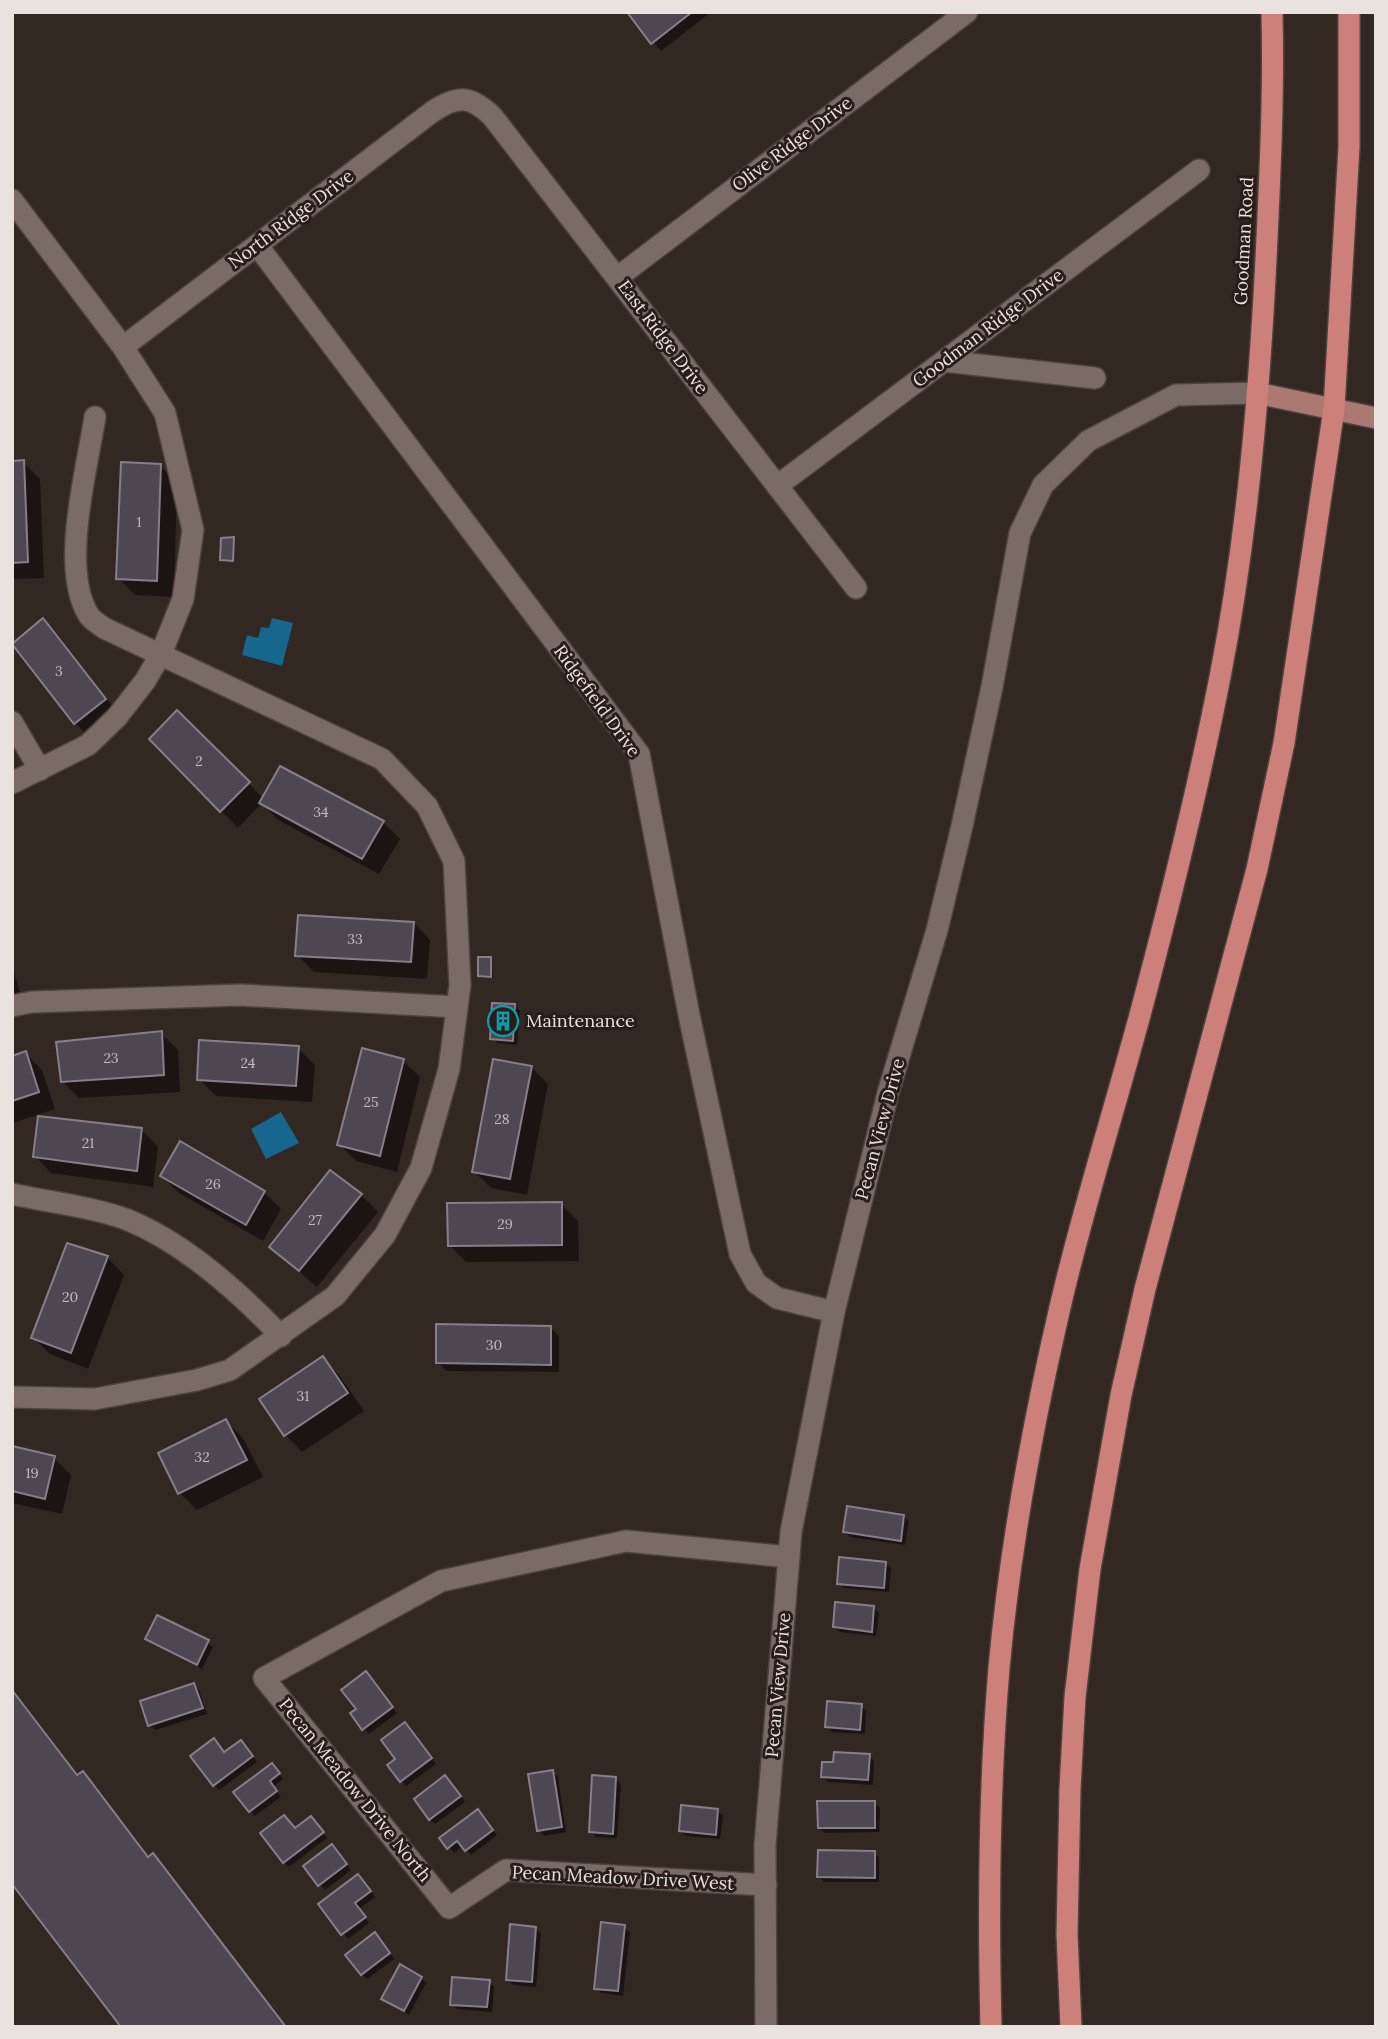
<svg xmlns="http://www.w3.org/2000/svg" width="1388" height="2039" viewBox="0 0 1388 2039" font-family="Lora,serif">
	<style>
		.water { fill: #16668d }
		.shadow { fill: #0007 }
		.building { fill: #4e4651; stroke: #877e8a; stroke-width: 2 }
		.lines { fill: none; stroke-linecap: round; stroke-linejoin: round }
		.minor-casing { stroke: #4d423e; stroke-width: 24 }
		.major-casing { stroke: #4d423e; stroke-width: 24 }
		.highway-casing { stroke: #4d423e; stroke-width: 24 }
		.minor { stroke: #7a6b66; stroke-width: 21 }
		.major { stroke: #ac7872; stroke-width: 21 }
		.highway { stroke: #cd807a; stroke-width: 21 }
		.labels { text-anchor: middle; stroke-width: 6; stroke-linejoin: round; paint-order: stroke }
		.number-label { font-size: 14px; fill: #c3bbbc }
		.street-label { font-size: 18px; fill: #eae2df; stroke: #291d19 }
		.poi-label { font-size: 18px; fill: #eae2df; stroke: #291d19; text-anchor: start }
	</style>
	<rect width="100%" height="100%" fill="#332722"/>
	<!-- water -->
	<g class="water">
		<path d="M272 618 293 623 282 666 242 655 247 635 258 638 261 627 269 628Z"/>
		<path d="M281 1112 299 1143 266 1159 251 1129Z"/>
	</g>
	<!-- shadow -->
	<g class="shadow">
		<path d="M629 12H711L661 51Z"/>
		<path d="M23 462 40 479 44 578 12 579V463Z"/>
		<path d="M160 466 177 483 174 597 135 595 118 578Z"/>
		<path d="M233 539 234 562H224L222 559Z"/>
		<path d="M43 621 121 716 92 740 75 723 15 644Z"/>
		<path d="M177 712 264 799 383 822 400 839 379 874 278 820 262 803 238 828 152 739Z"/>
		<path d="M414 923 430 940 427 979 314 972 297 955Z"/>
		<path d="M491 958 493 978H482L480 976Z"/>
		<path d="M12 965 20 992 12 994Z"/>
		<path d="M514 1005 520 1011 517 1045 498 1043 492 1038Z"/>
		<path d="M161 1033 178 1050 180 1092 79 1098 62 1081Z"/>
		<path d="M298 1048 315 1065 312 1102 216 1096 199 1079Z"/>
		<path d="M25 1053 42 1070 55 1109 12 1123V1058Z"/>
		<path d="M403 1061 420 1077 397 1172 356 1161 339 1144Z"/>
		<path d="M531 1067 548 1084 527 1195 491 1188 474 1171Z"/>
		<path d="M142 1130 158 1147 153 1187 51 1173 35 1156Z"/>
		<path d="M181 1144 264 1192 281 1209 263 1241 179 1193 162 1176Z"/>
		<path d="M361 1195 378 1212 317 1287 271 1247Z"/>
		<path d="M561 1204 578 1221 579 1261 466 1262 449 1245Z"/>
		<path d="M68 1246 108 1258 124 1275 88 1369 50 1354 33 1337Z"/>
		<path d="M551 1328 559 1336V1372L446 1371 438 1362Z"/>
		<path d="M323 1358 339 1375 364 1411 302 1452 286 1435 261 1399Z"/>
		<path d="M226 1421 243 1438 263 1477 197 1510 180 1493 160 1454Z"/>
		<path d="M12 1448 54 1458 71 1475 62 1514 12 1503Z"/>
		<path d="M903 1516 909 1521 905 1545 850 1537 845 1532Z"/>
		<path d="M885 1563 891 1568 889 1592 844 1588 839 1583Z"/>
		<path d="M873 1607 879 1613 876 1636 840 1632 834 1627Z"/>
		<path d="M147 1639 207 1642 213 1647 202 1669Z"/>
		<path d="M371 1679 397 1713 369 1734 352 1714 358 1709Z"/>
		<path d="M194 1685 199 1690 207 1714 155 1730 150 1725Z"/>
		<path d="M12 1692 79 1776 82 1773 94 1784 150 1858 153 1855 164 1866 287 2027H123Z"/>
		<path d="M861 1706 866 1711 865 1734 832 1732 827 1726Z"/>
		<path d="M410 1729 436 1764 406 1786 390 1766 397 1760Z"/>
		<path d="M246 1747 257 1762 219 1790 214 1785 225 1754Z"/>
		<path d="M869 1756 874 1761 873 1785 828 1782 822 1776Z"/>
		<path d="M276 1770 283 1779 273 1787 281 1797 255 1816 235 1792Z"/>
		<path d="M552 1772 558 1777 566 1832 544 1836 539 1830Z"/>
		<path d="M615 1779 621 1784 617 1838 596 1837 591 1831Z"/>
		<path d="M450 1783 465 1802 435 1824 430 1819Z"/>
		<path d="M874 1803 880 1808 879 1832 824 1833 819 1827Z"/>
		<path d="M718 1811 723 1816 720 1839 686 1836 680 1831Z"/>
		<path d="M483 1817 497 1835 471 1855 463 1846 454 1853 442 1839Z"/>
		<path d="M316 1823 327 1838 289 1867 284 1862 295 1830Z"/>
		<path d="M337 1852 351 1870 325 1890 305 1866Z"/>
		<path d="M874 1852 879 1858V1882H824L819 1876Z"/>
		<path d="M363 1881 375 1897 359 1909 369 1923 348 1939 320 1905Z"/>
		<path d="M624 1927 630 1932 623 1996 601 1993 596 1988Z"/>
		<path d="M536 1928 541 1934 536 1987 513 1985 507 1979Z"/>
		<path d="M380 1940 394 1959 367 1979 362 1974Z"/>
		<path d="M421 1978 426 1983 409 2015 383 1998Z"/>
		<path d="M489 1982 494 1987 492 2012 457 2009 452 2004Z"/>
	</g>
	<!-- building -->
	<g class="building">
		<path d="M627 12H692L651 44Z"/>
		<path d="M24 460 28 562 12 563V461Z"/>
		<path d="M121 462 161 464 157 581 116 579Z"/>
		<path d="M234 537 233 561 220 560 221 538Z"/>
		<path d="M43 618 106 699 74 724 12 644Z"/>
		<path d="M177 710 250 782 220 812 149 739Z"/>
		<path d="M280 766 384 821 362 859 259 803Z"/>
		<path d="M298 915 414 922 411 962 295 956Z"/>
		<path d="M478 957H491V977L478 976Z"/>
		<path d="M492 1003 515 1004 513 1041 490 1039Z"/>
		<path d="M162 1031 164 1075 61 1082 56 1042Z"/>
		<path d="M199 1040 299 1046 296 1086 197 1080Z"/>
		<path d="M362 1048 404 1059 380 1156 337 1145Z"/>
		<path d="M26 1051 39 1092 12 1101V1056Z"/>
		<path d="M493 1059 532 1066 510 1179 472 1172Z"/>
		<path d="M38 1116 142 1128 137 1171 33 1157Z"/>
		<path d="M180 1141 265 1191 246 1225 160 1176Z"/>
		<path d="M330 1170 362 1194 299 1271 269 1247Z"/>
		<path d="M562 1202V1245L448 1246 447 1203Z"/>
		<path d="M67 1243 108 1256 71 1353 31 1338Z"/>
		<path d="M436 1324 551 1326V1365L436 1363Z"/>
		<path d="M323 1356 348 1393 284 1436 259 1399Z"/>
		<path d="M226 1419 247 1460 178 1494 158 1453Z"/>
		<path d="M12 1446 55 1456 45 1499 12 1491Z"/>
		<path d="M847 1506 904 1515 901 1541 843 1532Z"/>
		<path d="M839 1557 886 1562 884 1588 837 1584Z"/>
		<path d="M835 1602 874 1606 872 1632 833 1627Z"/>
		<path d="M157 1615 209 1640 197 1665 145 1639Z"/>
		<path d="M366 1671 393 1707 362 1730 350 1713 356 1709 341 1690Z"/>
		<path d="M194 1683 203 1708 148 1726 140 1701Z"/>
		<path d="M12 1690 77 1775 83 1771 148 1857 153 1853 286 2027H121L12 1884Z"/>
		<path d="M827 1701 862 1704 860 1730 825 1727Z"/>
		<path d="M405 1722 432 1758 400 1782 387 1765 395 1759 381 1740Z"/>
		<path d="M214 1738 224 1752 241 1740 253 1756 213 1786 190 1756Z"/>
		<path d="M834 1752 870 1754 868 1780 821 1777 822 1762H833Z"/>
		<path d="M272 1763 280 1773 270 1781 277 1791 249 1812 233 1792Z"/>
		<path d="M553 1770 562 1827 537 1831 528 1774Z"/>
		<path d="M445 1775 461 1796 429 1820 414 1799Z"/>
		<path d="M592 1775 616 1777 613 1834 589 1832Z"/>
		<path d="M817 1801H875V1828H818Z"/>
		<path d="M681 1805 718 1809 716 1835 679 1831Z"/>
		<path d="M478 1809 493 1830 465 1851 457 1841 447 1849 439 1838Z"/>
		<path d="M284 1815 295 1828 311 1816 324 1832 283 1863 260 1833Z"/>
		<path d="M332 1844 347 1864 318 1886 303 1866Z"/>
		<path d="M818 1850 875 1851V1878L817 1877Z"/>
		<path d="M358 1874 371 1891 355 1903 366 1917 341 1935 318 1904Z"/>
		<path d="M601 1922 625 1925 618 1991 594 1989Z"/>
		<path d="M510 1924 536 1927 532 1982 506 1980Z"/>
		<path d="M375 1932 390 1953 361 1975 345 1955Z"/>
		<path d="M400 1964 422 1977 404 2011 381 1999Z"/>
		<path d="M452 1977 490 1980 487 2007 450 2005Z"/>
	</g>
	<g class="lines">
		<!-- minor casing -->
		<g class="minor-casing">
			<g id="minor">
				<path d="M12 200 123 347 165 413 193 530 183 599 161 654 145 681 117 717 88 745 12 783"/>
				<path d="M257 245 639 754 689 1015 740 1254 756 1283 777 1298 834 1312"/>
				<path d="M618 277 967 12"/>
				<path d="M123 347 432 112C457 95 470 95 492 116L856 588"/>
				<path d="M944 361 1095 378"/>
				<path d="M777 486 1199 170"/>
				<path d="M12 722 40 770"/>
				<path d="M12 1006 32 1002 240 995 457 1007"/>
				<path d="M12 1194C48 1202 94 1207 128 1220 184 1243 240 1293 281 1336"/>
				<path d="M12 1397 95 1399 197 1380 230 1370 335 1296 385 1235 421 1168 449 1069 460 985 454 861 427 806 382 759 104 628C99 624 91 620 88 614 60 567 87 469 95 417"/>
				<path d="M766 1885 506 1870 449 1908 264 1678 441 1581 626 1541 789 1557"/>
				<path d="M766 2027 765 1845 791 1532 834 1312 888 1093 937 930 962 826 992 687 1020 533 1043 485 1088 441 1176 395 1257 393"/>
			</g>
		</g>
		<!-- major casing -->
		<g class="major-casing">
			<path id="major" d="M1257 393 1376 418"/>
		</g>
		<!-- highway casing -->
		<g class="highway-casing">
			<g id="highway">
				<path d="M991 2027C988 1907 989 1787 999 1668 1010 1546 1033 1423 1061 1303 1085 1200 1118 1099 1145 996 1173 890 1199 784 1220 677 1247 539 1259 398 1266 259 1270 176 1274 95 1272 12"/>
				<path d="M1071 2027 1067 1934 1070 1789 1075 1697 1090 1569 1121 1395 1145 1289 1257 869 1284 743 1334 409 1349 147V12"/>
			</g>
		</g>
		<!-- minor -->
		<use href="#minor" class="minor"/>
		<!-- major -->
		<use href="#major" class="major"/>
		<!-- highway -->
		<use href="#highway" class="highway"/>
	</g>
	<!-- icons -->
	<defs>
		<g id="building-ring" transform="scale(1.575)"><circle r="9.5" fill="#291d19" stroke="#0f9aa8" stroke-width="1.5"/><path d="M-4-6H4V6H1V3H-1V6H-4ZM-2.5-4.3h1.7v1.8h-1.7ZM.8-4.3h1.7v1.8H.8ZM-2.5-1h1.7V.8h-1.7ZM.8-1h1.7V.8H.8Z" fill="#0f9aa8"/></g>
	</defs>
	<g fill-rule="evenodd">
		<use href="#building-ring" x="503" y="1021"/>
	</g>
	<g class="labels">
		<!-- number labels -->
		<g class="number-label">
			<text x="139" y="527">1</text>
			<text x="59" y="676">3</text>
			<text x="199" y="766">2</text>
			<text x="321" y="817">34</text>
			<text x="355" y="944">33</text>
			<text x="111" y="1063">23</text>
			<text x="248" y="1068">24</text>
			<text x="371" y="1107">25</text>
			<text x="502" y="1124">28</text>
			<text x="88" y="1148">21</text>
			<text x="213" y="1189">26</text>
			<text x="315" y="1225">27</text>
			<text x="505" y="1229">29</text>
			<text x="70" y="1302">20</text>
			<text x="494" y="1350">30</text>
			<text x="303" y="1401">31</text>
			<text x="202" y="1462">32</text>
			<text x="32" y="1478">19</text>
		</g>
		<!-- street labels -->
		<g class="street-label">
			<text transform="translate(792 144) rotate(-37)" y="6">Olive Ridge Drive</text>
			<text transform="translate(291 219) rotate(-37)" y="6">North Ridge Drive</text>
			<text transform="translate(1244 241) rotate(-87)" y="6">Goodman Road</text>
			<text transform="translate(988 328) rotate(-37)" y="6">Goodman Ridge Drive</text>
			<text transform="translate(663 337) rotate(53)" y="6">East Ridge Drive</text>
			<text transform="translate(597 701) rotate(54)" y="6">Ridgefield Drive</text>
			<text transform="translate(880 1129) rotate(-75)" y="6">Pecan View Drive</text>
			<text transform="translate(778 1685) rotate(-85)" y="6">Pecan View Drive</text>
			<text transform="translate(355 1790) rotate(51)" y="6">Pecan Meadow Drive North</text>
			<text transform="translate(623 1878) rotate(3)" y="6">Pecan Meadow Drive West</text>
		</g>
		<!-- poi labels -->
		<g class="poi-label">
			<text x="526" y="1027">Maintenance</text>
		</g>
	</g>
	<!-- border -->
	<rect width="1388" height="2039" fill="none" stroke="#eae2df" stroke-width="28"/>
</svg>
